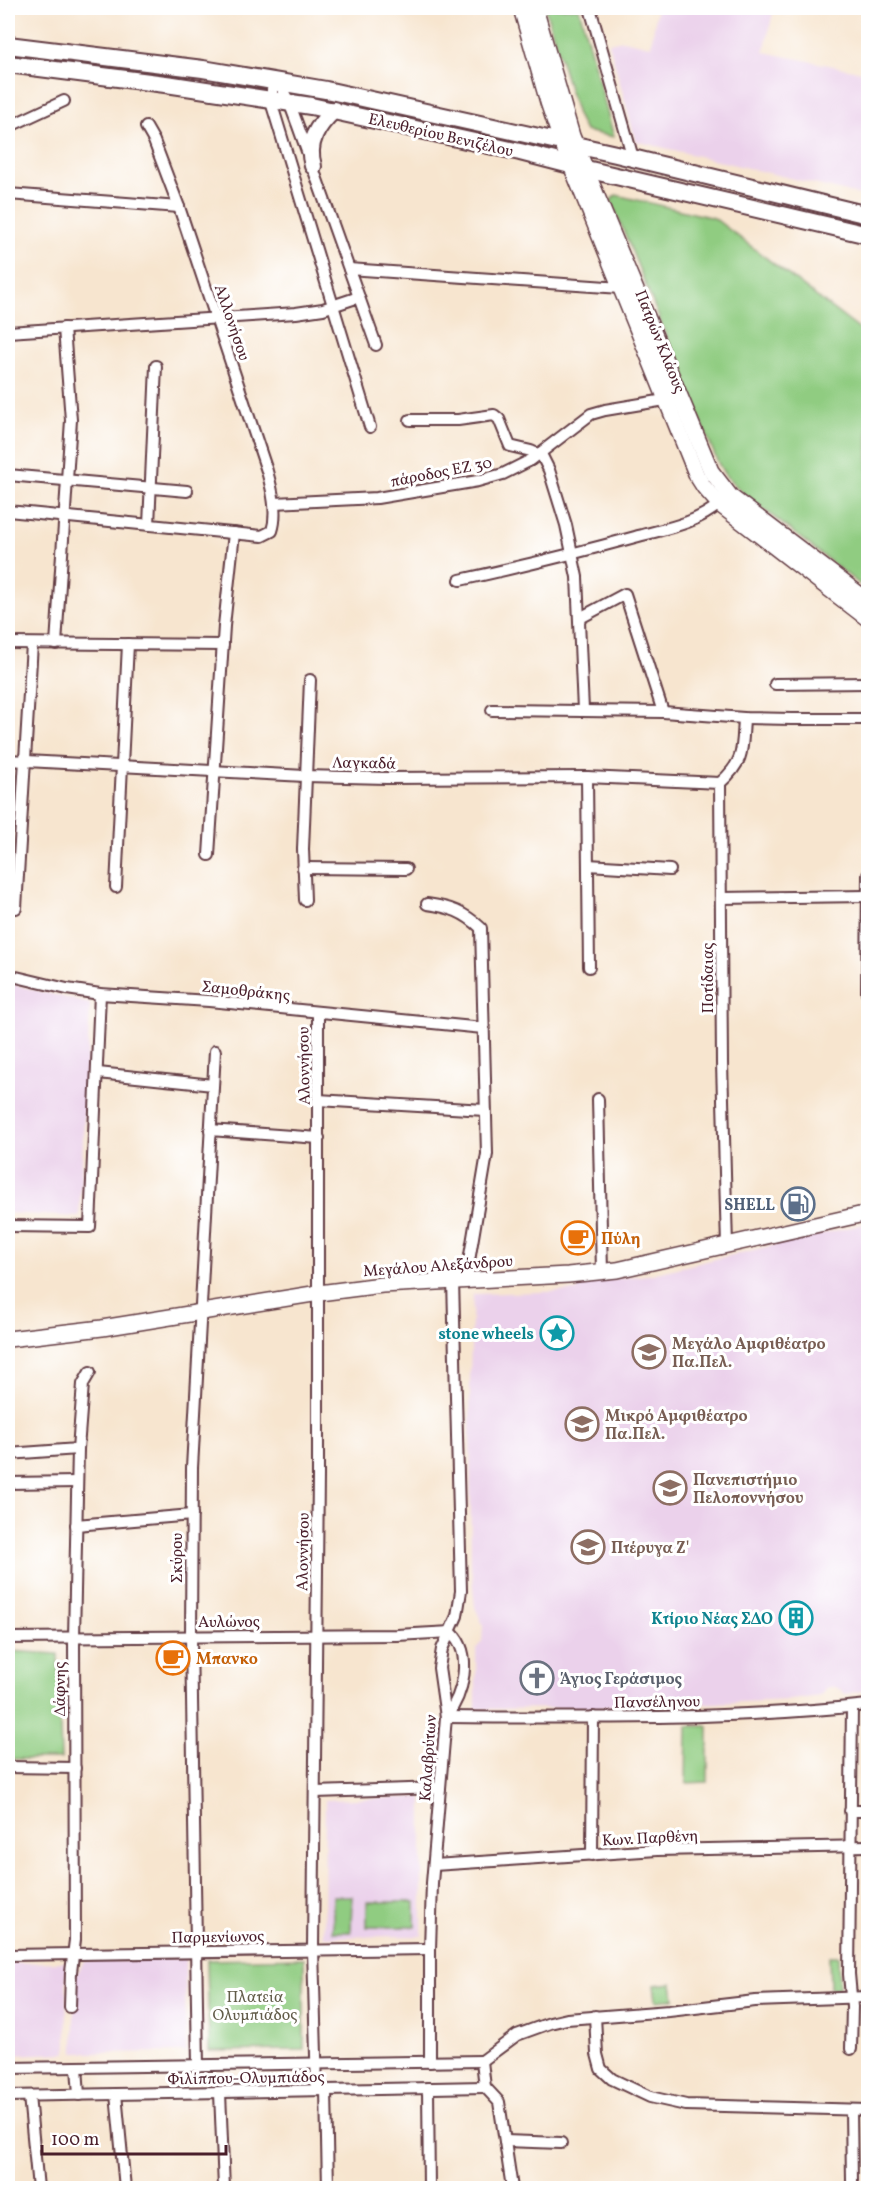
<svg xmlns="http://www.w3.org/2000/svg" width="876" height="2196" viewBox="0 0 876 2196" font-family="Vollkorn,serif">
	<style>
		.built { fill: #ebd1eb }
		.green { fill: #90cc81; stroke: #6d7656; stroke-width: 1.5 }
		.lines { fill: none; stroke-linecap: round; stroke-linejoin: round }
		.minor-casing { stroke: #643d44; stroke-width: 14 }
		.secondary-casing { stroke: #643d44; stroke-width: 18 }
		.primary-casing { stroke: #643d44; stroke-width: 20 }
		.minor { stroke: #fff; stroke-width: 10 }
		.secondary { stroke: #fff; stroke-width: 15 }
		.primary { stroke: #fff; stroke-width: 16 }
		.labels { text-anchor: middle; stroke-width: 6; stroke-linejoin: round; paint-order: stroke }
		.street-label { font-size: 16px; fill: #4a1f2b; stroke: #fff }
		.service-label { font-size: 16px; font-weight: bold; fill: #4e5e75; stroke: #fff; text-anchor: end }
		.food-label { font-size: 16px; font-weight: bold; fill: #c56008; stroke: #fff; text-anchor: start }
		.culture-label { font-size: 16px; font-weight: bold; fill: #0d838f; stroke: #fff; text-anchor: end }
		.education-label { font-size: 16px; font-weight: bold; fill: #785e54; stroke: #fff; text-anchor: start }
		.worship-label { font-size: 16px; font-weight: bold; fill: #5b616d; stroke: #fff; text-anchor: start }
		.park-label { font-size: 16px; fill: #625c49; stroke: #fff }
	</style>
	<rect width="100%" height="100%" fill="#fff"/>
	<filter id="ink" filterUnits="userSpaceOnUse"><feTurbulence type="fractalNoise" baseFrequency=".0167" numOctaves="2"/><feDisplacementMap in="SourceGraphic" scale="12" xChannelSelector="R" yChannelSelector="G"/><feConvolveMatrix kernelMatrix="1 2 1 2 8 2 1 2 1" color-interpolation-filters="sRGB"/></filter>
	<filter id="wash" filterUnits="userSpaceOnUse"><feTurbulence type="fractalNoise" baseFrequency=".008" numOctaves="4" result="noise"/><feDisplacementMap in="SourceGraphic" scale="24" xChannelSelector="R" yChannelSelector="G"/><feGaussianBlur stdDeviation="1.35" result="paint"/><feColorMatrix in="noise" values="0 0 0 0 0 0 0 0 0 0 0 0 0 0 0 0 0 1.4 0 .05"/><feComposite in="paint" operator="in"/></filter>
	<g filter="url(#wash)">
		<rect width="100%" height="100%" fill="#f7e5cf"/>
		<!-- built -->
		<g class="built">
			<path d="M657 8H774L764 52 868 73V197L636 141 609 43 623 40 651 46Z"/>
			<path d="M8 983 90 1004 79 1217 8 1213Z"/>
			<path d="M868 1223V1690L845 1694 836 1687H827L820 1696 792 1700 586 1708 476 1709V1649L482 1641 483 1625 475 1607 471 1565 470 1374 473 1294 577 1291 580 1282 648 1275Z"/>
			<path d="M422 1797V1936L324 1937 325 1800Z"/>
			<path d="M134 1958H185L186 2052 74 2053V1979L84 1961H133Z"/>
			<path d="M66 1962 67 2053 8 2055V1963Z"/>
		</g>
		<!-- green -->
		<g class="green">
			<path d="M545 8H579L614 137 585 131 577 115Z"/>
			<path d="M616 195 714 218 868 336V591L743 493 725 475 718 463 611 200Z"/>
			<path d="M8 1651 58 1654 61 1759H8Z"/>
			<path d="M687 1726H708V1782L686 1783Z"/>
			<path d="M333 1896H352L351 1932H333Z"/>
			<rect x="367" y="1902" width="48" height="25"/>
			<path d="M829 1956H838L839 1988H830Z"/>
			<path d="M304 1958V2050L209 2051 207 1960Z"/>
			<path d="M672 1983 674 1999 656 2001 654 1985Z"/>
		</g>
	</g>
	<g filter="url(#ink)">
		<g class="lines">
			<!-- minor casing -->
			<g class="minor-casing">
				<g id="minor">
					<path d="M590 8 633 158"/>
					<path d="M8 127 64 101"/>
					<path d="M8 194 179 207"/>
					<path d="M349 269 621 288 627 287"/>
					<path d="M8 332 296 313 323 309 359 297"/>
					<path d="M410 420H458L494 415 499 419 510 446 531 451 542 456 549 470 566 525 577 577 583 710"/>
					<path d="M370 427 272 105V90L278 81 289 102 298 126 376 345"/>
					<path d="M8 475 187 491"/>
					<path d="M274 503 377 498 478 481 503 474 531 460 591 414 605 410 665 400"/>
					<path d="M8 511 262 536 272 531C278 513 272 489 267 471L179 207 154 141 146 127"/>
					<path d="M149 525 156 366"/>
					<path d="M460 580C519 567 577 553 635 537 664 529 696 524 719 504"/>
					<path d="M580 618 625 594 663 712"/>
					<path d="M8 643 223 645"/>
					<path d="M56 644 71 420 64 328"/>
					<path d="M775 684 868 683"/>
					<path d="M492 710 663 712 744 718 792 719H868"/>
					<path d="M8 760 305 776 387 778 587 777 720 783"/>
					<path d="M587 777 589 967"/>
					<path d="M209 855 224 626 234 533"/>
					<path d="M588 865 670 870"/>
					<path d="M303 868 406 869"/>
					<path d="M116 887 128 644"/>
					<path d="M721 898 868 896"/>
					<path d="M305 900 303 849 310 680"/>
					<path d="M427 904C450 907 464 912 481 928L487 1154 466 1279"/>
					<path d="M16 908 32 644"/>
					<path d="M8 975 67 989 100 994 209 1001 483 1028"/>
					<path d="M867 993 868 875"/>
					<path d="M98 1073 213 1085"/>
					<path d="M598 1099 602 1272"/>
					<path d="M318 1100 485 1110"/>
					<path d="M210 1130 319 1138"/>
					<path d="M8 1226 90 1227 100 994"/>
					<path d="M727 1246 722 1063 720 783C745 761 742 749 744 718"/>
					<path d="M8 1454 78 1449"/>
					<path d="M8 1483 77 1482"/>
					<path d="M76 1525 192 1515"/>
					<path d="M8 1638 397 1635 451 1632"/>
					<path d="M446 1717C587 1718 729 1720 868 1705"/>
					<path d="M446 1717C463 1695 474 1654 451 1632"/>
					<path d="M8 1767 75 1768"/>
					<path d="M315 1792 440 1788"/>
					<path d="M850 1811H868"/>
					<path d="M592 1855 593 1717"/>
					<path d="M434 1865 657 1850 868 1846"/>
					<path d="M8 1955 430 1949"/>
					<path d="M70 2007 71 1972 75 1940 74 1638 78 1449 83 1384 90 1372"/>
					<path d="M595 2016 597 2054 601 2069 612 2079 650 2097 686 2105 868 2110"/>
					<path d="M851 2049 852 2007 849 1974 852 1707"/>
					<path d="M482 2061 517 2035 550 2023 567 2019 669 2011 755 2001 868 1997"/>
					<path d="M482 2061 485 2087 499 2102 512 2188"/>
					<path d="M430 2062V1949L432 1883 446 1717 439 1668 442 1649 457 1616 461 1591 453 1280"/>
					<path d="M198 2066 191 1637 192 1468 215 1051"/>
					<path d="M77 2067 79 2095"/>
					<path d="M8 2068 482 2061"/>
					<path d="M428 2088 429 2188"/>
					<path d="M317 2090 313 1949 318 1476V1013"/>
					<path d="M326 2090 328 2188"/>
					<path d="M220 2093 224 2188"/>
					<path d="M116 2094 125 2188"/>
					<path d="M8 2096 485 2087"/>
					<path d="M29 2096 38 2188"/>
					<path d="M851 2110 852 2182"/>
					<path d="M505 2141 561 2143"/>
				</g>
			</g>
			<!-- secondary casing -->
			<g class="secondary-casing">
				<g id="secondary">
					<path d="M521 8 548 102 562 143 697 476 704 487 719 504 868 619"/>
					<path d="M535 8 572 136 711 471 731 497 747 509 868 601"/>
					<path d="M8 1339 102 1328 319 1293 382 1285 568 1275 617 1270 868 1213"/>
				</g>
			</g>
			<!-- primary casing -->
			<g class="primary-casing">
				<g id="primary">
					<path d="M8 45 203 69 326 90 616 154 868 215"/>
					<path d="M8 64 173 85 311 106 520 152 586 169 868 235"/>
					<path d="M313 166C306 143 317 126 334 110"/>
				</g>
			</g>
			<!-- minor -->
			<use href="#minor" class="minor"/>
			<!-- secondary -->
			<use href="#secondary" class="secondary"/>
			<!-- primary -->
			<use href="#primary" class="primary"/>
		</g>
	</g>
	<!-- icons -->
	<defs>
		<g id="fuel-ring" transform="scale(1.725)"><circle r="9.5" fill="#fff" stroke="#5c6f8a" stroke-width="1.5"/><path d="M-5.5-6h7V0h2V4h1.3V-2.5L3-4.5l.8-.8L6-3V5H2.5V1h-1V6h-7ZM-4.2-4.7v3.2H.2V-4.7Z" fill="#5c6f8a"/></g>
		<g id="cafe-ring" transform="scale(1.725)"><circle r="9.5" fill="#fff" stroke="#e8710a" stroke-width="1.5"/><path d="M-5.5-4.5H6V0H3Q3 3.5 0 3.5H-2.5Q-5.5 3.5-5.5 0ZM3-3.2v2h1.7v-2ZM-6 4.5H4V6H-6Z" fill="#e8710a"/></g>
		<g id="sight-ring" transform="scale(1.725)"><circle r="9.5" fill="#fff" stroke="#0f9aa8" stroke-width="1.5"/><path d="M0-6L1.8-2.2L6-1.7L2.9 1.2L3.7 5.4L0 3.3L-3.7 5.4L-2.9 1.2L-6-1.7L-1.8-2.2Z" fill="#0f9aa8"/></g>
		<g id="university-ring" transform="scale(1.725)"><circle r="9.5" fill="#fff" stroke="#8d6e63" stroke-width="1.5"/><path d="M0-5L7-2L0 1L-7-2ZM-4 1L0 2.5L4 1V4Q0 6-4 4Z" fill="#8d6e63"/></g>
		<g id="building-ring" transform="scale(1.725)"><circle r="9.5" fill="#fff" stroke="#0f9aa8" stroke-width="1.5"/><path d="M-4-6H4V6H1V3H-1V6H-4ZM-2.5-4.3h1.7v1.8h-1.7ZM.8-4.3h1.7v1.8H.8ZM-2.5-1h1.7V.8h-1.7ZM.8-1h1.7V.8H.8Z" fill="#0f9aa8"/></g>
		<g id="church-ring" transform="scale(1.725)"><circle r="9.5" fill="#fff" stroke="#6b7280" stroke-width="1.5"/><path d="M-1.2-6h2.4v3.5h3.3v2.4h-3.3V6h-2.4V-.1h-3.3v-2.4h3.3Z" fill="#6b7280"/></g>
	</defs>
	<g fill-rule="evenodd">
		<use href="#fuel-ring" x="798" y="1204"/>
		<use href="#cafe-ring" x="578" y="1238"/>
		<use href="#sight-ring" x="557" y="1333"/>
		<use href="#university-ring" x="649" y="1352"/>
		<use href="#university-ring" x="582" y="1424"/>
		<use href="#university-ring" x="670" y="1488"/>
		<use href="#university-ring" x="588" y="1547"/>
		<use href="#building-ring" x="796" y="1618"/>
		<use href="#cafe-ring" x="173" y="1658"/>
		<use href="#church-ring" x="537" y="1678"/>
	</g>
	<g class="labels">
		<!-- street labels -->
		<g class="street-label">
			<text transform="translate(441 134) rotate(13)" y="6">Ελευθερίου Βενιζέλου</text>
			<text transform="translate(233 322) rotate(71)" y="6">Αλλονήσου</text>
			<text transform="translate(661 341) rotate(68)" y="6">Πατρών Κλάους</text>
			<text transform="translate(441 471) rotate(-11)" y="6">πάροδος ΕΖ 30</text>
			<text transform="translate(364 762) rotate(1)" y="6">Λαγκαδά</text>
			<text transform="translate(707 978) rotate(-90)" y="6">Ποτίδαιας</text>
			<text transform="translate(246 990) rotate(6)" y="6">Σαμοθράκης</text>
			<text transform="translate(303 1066) rotate(-91)" y="6">Αλοννήσου</text>
			<text transform="translate(438 1265) rotate(-4)" y="6">Μεγάλου Αλεξάνδρου</text>
			<text transform="translate(302 1552) rotate(-89)" y="6">Αλοννήσου</text>
			<text transform="translate(176 1558) rotate(-90)" y="6">Σκύρου</text>
			<text x="229" y="1627">Αυλώνος</text>
			<text transform="translate(59 1689) rotate(-90)" y="6">Δάφνης</text>
			<text transform="translate(657 1701) rotate(-1)" y="6">Πανσέληνου</text>
			<text transform="translate(427 1758) rotate(-86)" y="6">Καλαβρύτων</text>
			<text transform="translate(650 1837) rotate(-3)" y="6">Κων. Παρθένη</text>
			<text transform="translate(218 1936) rotate(-1)" y="6">Παρμενίωνος</text>
			<text transform="translate(246 2077) rotate(-1)" y="6">Φιλίππου-Ολυμπιάδος</text>
		</g>
		<!-- service labels -->
		<g class="service-label">
			<text x="775" y="1210">SHELL</text>
		</g>
		<!-- food labels -->
		<g class="food-label">
			<text x="601" y="1244">Πύλη</text>
			<text x="196" y="1664">Μπανκο</text>
		</g>
		<!-- culture labels -->
		<g class="culture-label">
			<text x="534" y="1339">stone wheels</text>
			<text x="773" y="1624">Κτίριο Νέας ΣΔΟ</text>
		</g>
		<!-- education labels -->
		<g class="education-label">
			<text x="672" y="1349">Μεγάλο Αμφιθέατρο<tspan x="672" dy="18">Πα.Πελ.</tspan></text>
			<text x="605" y="1421">Μικρό Αμφιθέατρο<tspan x="605" dy="18">Πα.Πελ.</tspan></text>
			<text x="693" y="1485">Πανεπιστήμιο<tspan x="693" dy="18">Πελοποννήσου</tspan></text>
			<text x="611" y="1553">Πτέρυγα Ζ'</text>
		</g>
		<!-- worship labels -->
		<g class="worship-label">
			<text x="560" y="1684">Άγιος Γεράσιμος</text>
		</g>
		<!-- park labels -->
		<g class="park-label">
			<text x="255" y="2002">Πλατεία<tspan x="255" dy="18">Ολυμπιάδος</tspan></text>
		</g>
	</g>
	<!-- margin -->
	<rect width="876" height="2196" fill="none" stroke="#fff" stroke-width="30"/>
	<!-- scale -->
	<path d="M42 2145v9h184v-9" fill="none" stroke="#4a1f2b" stroke-width="3"/>
	<text x="51" y="2145" font-size="18" fill="#4a1f2b" stroke="#ffffff" stroke-width="4.5" paint-order="stroke">100 m</text>
</svg>
